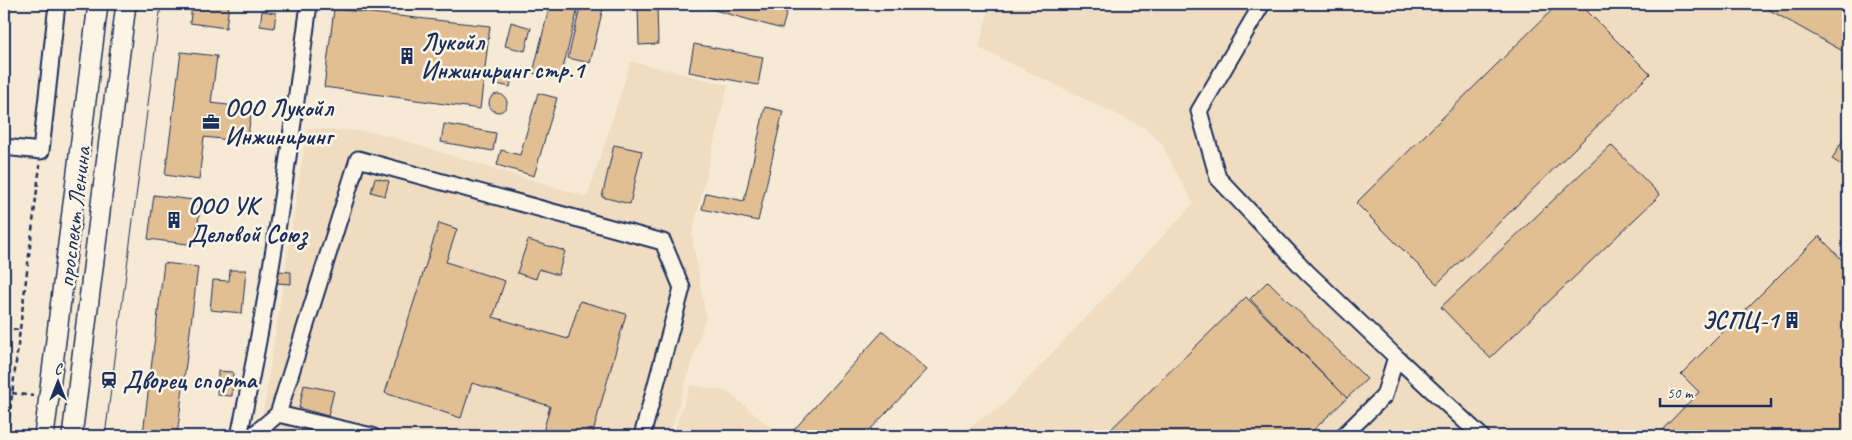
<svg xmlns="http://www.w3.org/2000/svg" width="1852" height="440" viewBox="0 0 1852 440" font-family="Caveat,sans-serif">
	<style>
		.built { fill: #f0ddc1 }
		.building { fill: #e1bf93; stroke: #1b2f5e }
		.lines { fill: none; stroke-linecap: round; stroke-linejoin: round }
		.minor-casing { stroke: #1b2f5e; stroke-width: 19 }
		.major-casing { stroke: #1b2f5e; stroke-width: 22 }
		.path { stroke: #1b2f5e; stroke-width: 2.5; stroke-dasharray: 5 4; stroke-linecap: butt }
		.minor { stroke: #fcf5e5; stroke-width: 15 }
		.major { stroke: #fcf5e5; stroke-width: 19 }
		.tram { stroke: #1b2f5e; stroke-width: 1 }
		.labels { text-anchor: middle; stroke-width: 5; stroke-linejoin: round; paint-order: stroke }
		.poi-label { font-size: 24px; font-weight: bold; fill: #1b2f5e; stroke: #fcf5e5; text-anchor: start }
		.street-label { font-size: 24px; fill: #1b2f5e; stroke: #fcf5e5 }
	</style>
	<rect width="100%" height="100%" fill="#f7ead5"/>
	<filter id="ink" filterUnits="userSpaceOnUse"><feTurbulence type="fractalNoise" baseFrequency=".02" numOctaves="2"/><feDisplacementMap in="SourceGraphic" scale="10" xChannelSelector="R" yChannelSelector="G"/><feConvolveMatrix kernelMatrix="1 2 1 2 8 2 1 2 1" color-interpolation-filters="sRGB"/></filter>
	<g filter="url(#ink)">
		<!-- built -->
		<g class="built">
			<path d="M990 4H1848V436H959L965 429 1002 406 1193 204 1161 143 1145 128 979 48Z"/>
			<path d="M631 61 728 85 692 234 706 317 669 436H287L261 425 307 128 376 132 587 197Z"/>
			<path d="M690 385 727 391 781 436H672Z"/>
		</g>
		<!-- building -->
		<g class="building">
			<path d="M192 4H229L226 28 190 23Z"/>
			<path d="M550 4H579L560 80 533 73Z"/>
			<path d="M581 4H604L590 63 568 58Z"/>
			<path d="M638 4H657L658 44 639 45Z"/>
			<path d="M693 4H789L782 29Z"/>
			<path d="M1558 4H1580L1650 74 1437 284 1356 203Z"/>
			<path d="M1766 4H1848V54L1764 7Z"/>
			<path d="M334 9 490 26 480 109 324 87Z"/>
			<path d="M262 11 276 13 274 28 260 26Z"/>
			<path d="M511 22 531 28 525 51 505 46Z"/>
			<path d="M694 44 763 57 758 85 689 72Z"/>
			<path d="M181 52 217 56 211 103 252 108 247 142 204 137 199 180 165 175Z"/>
			<path d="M500 70 513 73 510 87 497 84Z"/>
			<path d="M538 93 557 98 534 176 497 165 501 150 520 155Z"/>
			<circle cx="498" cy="103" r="9"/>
			<path d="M765 107 783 111 758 221 702 209 706 193 744 201Z"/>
			<path d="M444 124 496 133 493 151 441 142Z"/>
			<path d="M1844 138 1848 140V169L1832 159Z"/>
			<path d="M614 145 642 151 630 204 602 197Z"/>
			<path d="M1611 145 1660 195 1490 358 1441 307Z"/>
			<path d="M375 178 389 181 385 196 371 192Z"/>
			<path d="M154 195 201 201 195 245 148 239Z"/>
			<path d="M439 223 457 229 446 262 505 281 493 317 568 339 580 301 626 314 592 436H542L550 406 472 383 461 418 385 393Z"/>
			<path d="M1819 236 1848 266V436H1663L1659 433 1699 392 1681 374Z"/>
			<path d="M528 240 565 251 558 275 539 269 536 279 517 273Z"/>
			<path d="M164 263 198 267 177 436 143 434Z"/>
			<path d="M230 270H246L242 313 210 310 213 280 229 281Z"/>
			<path d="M277 271 291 272V284L277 283Z"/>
			<path d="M1268 281 1367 379 1347 398 1250 299Z"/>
			<path d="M1246 297 1347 398 1307 436H1104Z"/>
			<path d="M883 331 927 370 864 436H795L791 433Z"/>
			<path d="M218 371 233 372 232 396 217 395Z"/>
			<path d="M304 385 334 391 328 416 299 408Z"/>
		</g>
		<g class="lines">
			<!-- minor casing -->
			<g class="minor-casing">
				<g id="minor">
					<path d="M1262 4 1199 111 1218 178 1307 272 1396 357 1384 396 1343 436"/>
					<path d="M4 147 41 151 57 4"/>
					<path d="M1396 357 1481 436"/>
					<path d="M278 414 358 159 663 242 682 288 642 436"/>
					<path d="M239 436C270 293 290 149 309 4"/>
					<path d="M252 436 278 414 372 436"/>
				</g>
			</g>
			<!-- major casing -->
			<g class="major-casing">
				<g id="major">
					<path d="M44 436 98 4"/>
					<path d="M72 436 126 4"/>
				</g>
			</g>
			<!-- path -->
			<g class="path">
				<path d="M4 328 20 330"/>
				<path d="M12 393 33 396"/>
				<path d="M7 436 40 165"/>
			</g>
			<!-- minor -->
			<use href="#minor" class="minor"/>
			<!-- major -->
			<use href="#major" class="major"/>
			<!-- tram -->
			<path class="tram" d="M105 436 161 4"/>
		</g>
	</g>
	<!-- icons -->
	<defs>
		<g id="building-bare" transform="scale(1.35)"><path d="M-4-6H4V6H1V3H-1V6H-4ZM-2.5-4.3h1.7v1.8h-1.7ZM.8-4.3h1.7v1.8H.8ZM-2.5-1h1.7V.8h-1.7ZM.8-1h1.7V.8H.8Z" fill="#1b2f5e" stroke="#fcf5e5" stroke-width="2.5" paint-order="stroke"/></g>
		<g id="office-bare" transform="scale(1.35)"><path d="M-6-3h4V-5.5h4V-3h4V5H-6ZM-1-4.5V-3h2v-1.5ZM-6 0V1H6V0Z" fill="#1b2f5e" stroke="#fcf5e5" stroke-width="2.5" paint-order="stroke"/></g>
		<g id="station-bare" transform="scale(1.35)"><path d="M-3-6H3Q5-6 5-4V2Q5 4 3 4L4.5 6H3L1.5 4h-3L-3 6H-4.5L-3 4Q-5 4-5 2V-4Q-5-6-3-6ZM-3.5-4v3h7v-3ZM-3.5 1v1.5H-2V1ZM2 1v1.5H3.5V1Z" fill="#1b2f5e" stroke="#fcf5e5" stroke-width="2.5" paint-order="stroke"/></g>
	</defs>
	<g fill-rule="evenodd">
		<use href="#building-bare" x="407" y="56"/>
		<use href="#office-bare" x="211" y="122"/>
		<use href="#building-bare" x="174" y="220"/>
		<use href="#building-bare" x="1792" y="320"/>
		<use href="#station-bare" x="109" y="380"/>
	</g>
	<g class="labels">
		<!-- poi labels -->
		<g class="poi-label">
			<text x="421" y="50">Лукойл<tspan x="421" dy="28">Инжиниринг стр.1</tspan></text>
			<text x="225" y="116">ООО Лукойл<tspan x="225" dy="28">Инжиниринг</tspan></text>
			<text x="188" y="214">ООО УК<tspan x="188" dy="28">Деловой Союз</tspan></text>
			<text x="1778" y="328" text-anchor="end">ЭСПЦ-1</text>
			<text x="123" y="388">Дворец спорта</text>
		</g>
		<!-- street labels -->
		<g class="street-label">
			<text transform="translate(74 217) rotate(-83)" y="8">проспект Ленина</text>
		</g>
	</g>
	<!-- margin -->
	<rect width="1852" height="440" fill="none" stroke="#fcf5e5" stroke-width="20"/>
	<rect x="10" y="10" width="1832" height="420" fill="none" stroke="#1b2f5e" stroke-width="2" filter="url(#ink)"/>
	<!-- north arrow -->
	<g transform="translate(58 382)" stroke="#fcf5e5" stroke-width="4" paint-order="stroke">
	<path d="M0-4L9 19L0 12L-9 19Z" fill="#1b2f5e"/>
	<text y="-8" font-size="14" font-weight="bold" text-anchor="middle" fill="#1b2f5e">С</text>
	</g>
	<!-- scale -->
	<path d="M1660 398v8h111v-8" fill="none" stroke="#1b2f5e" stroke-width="2.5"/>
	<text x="1667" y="398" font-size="15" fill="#1b2f5e" stroke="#fcf5e5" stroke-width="4" paint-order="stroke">50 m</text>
</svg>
